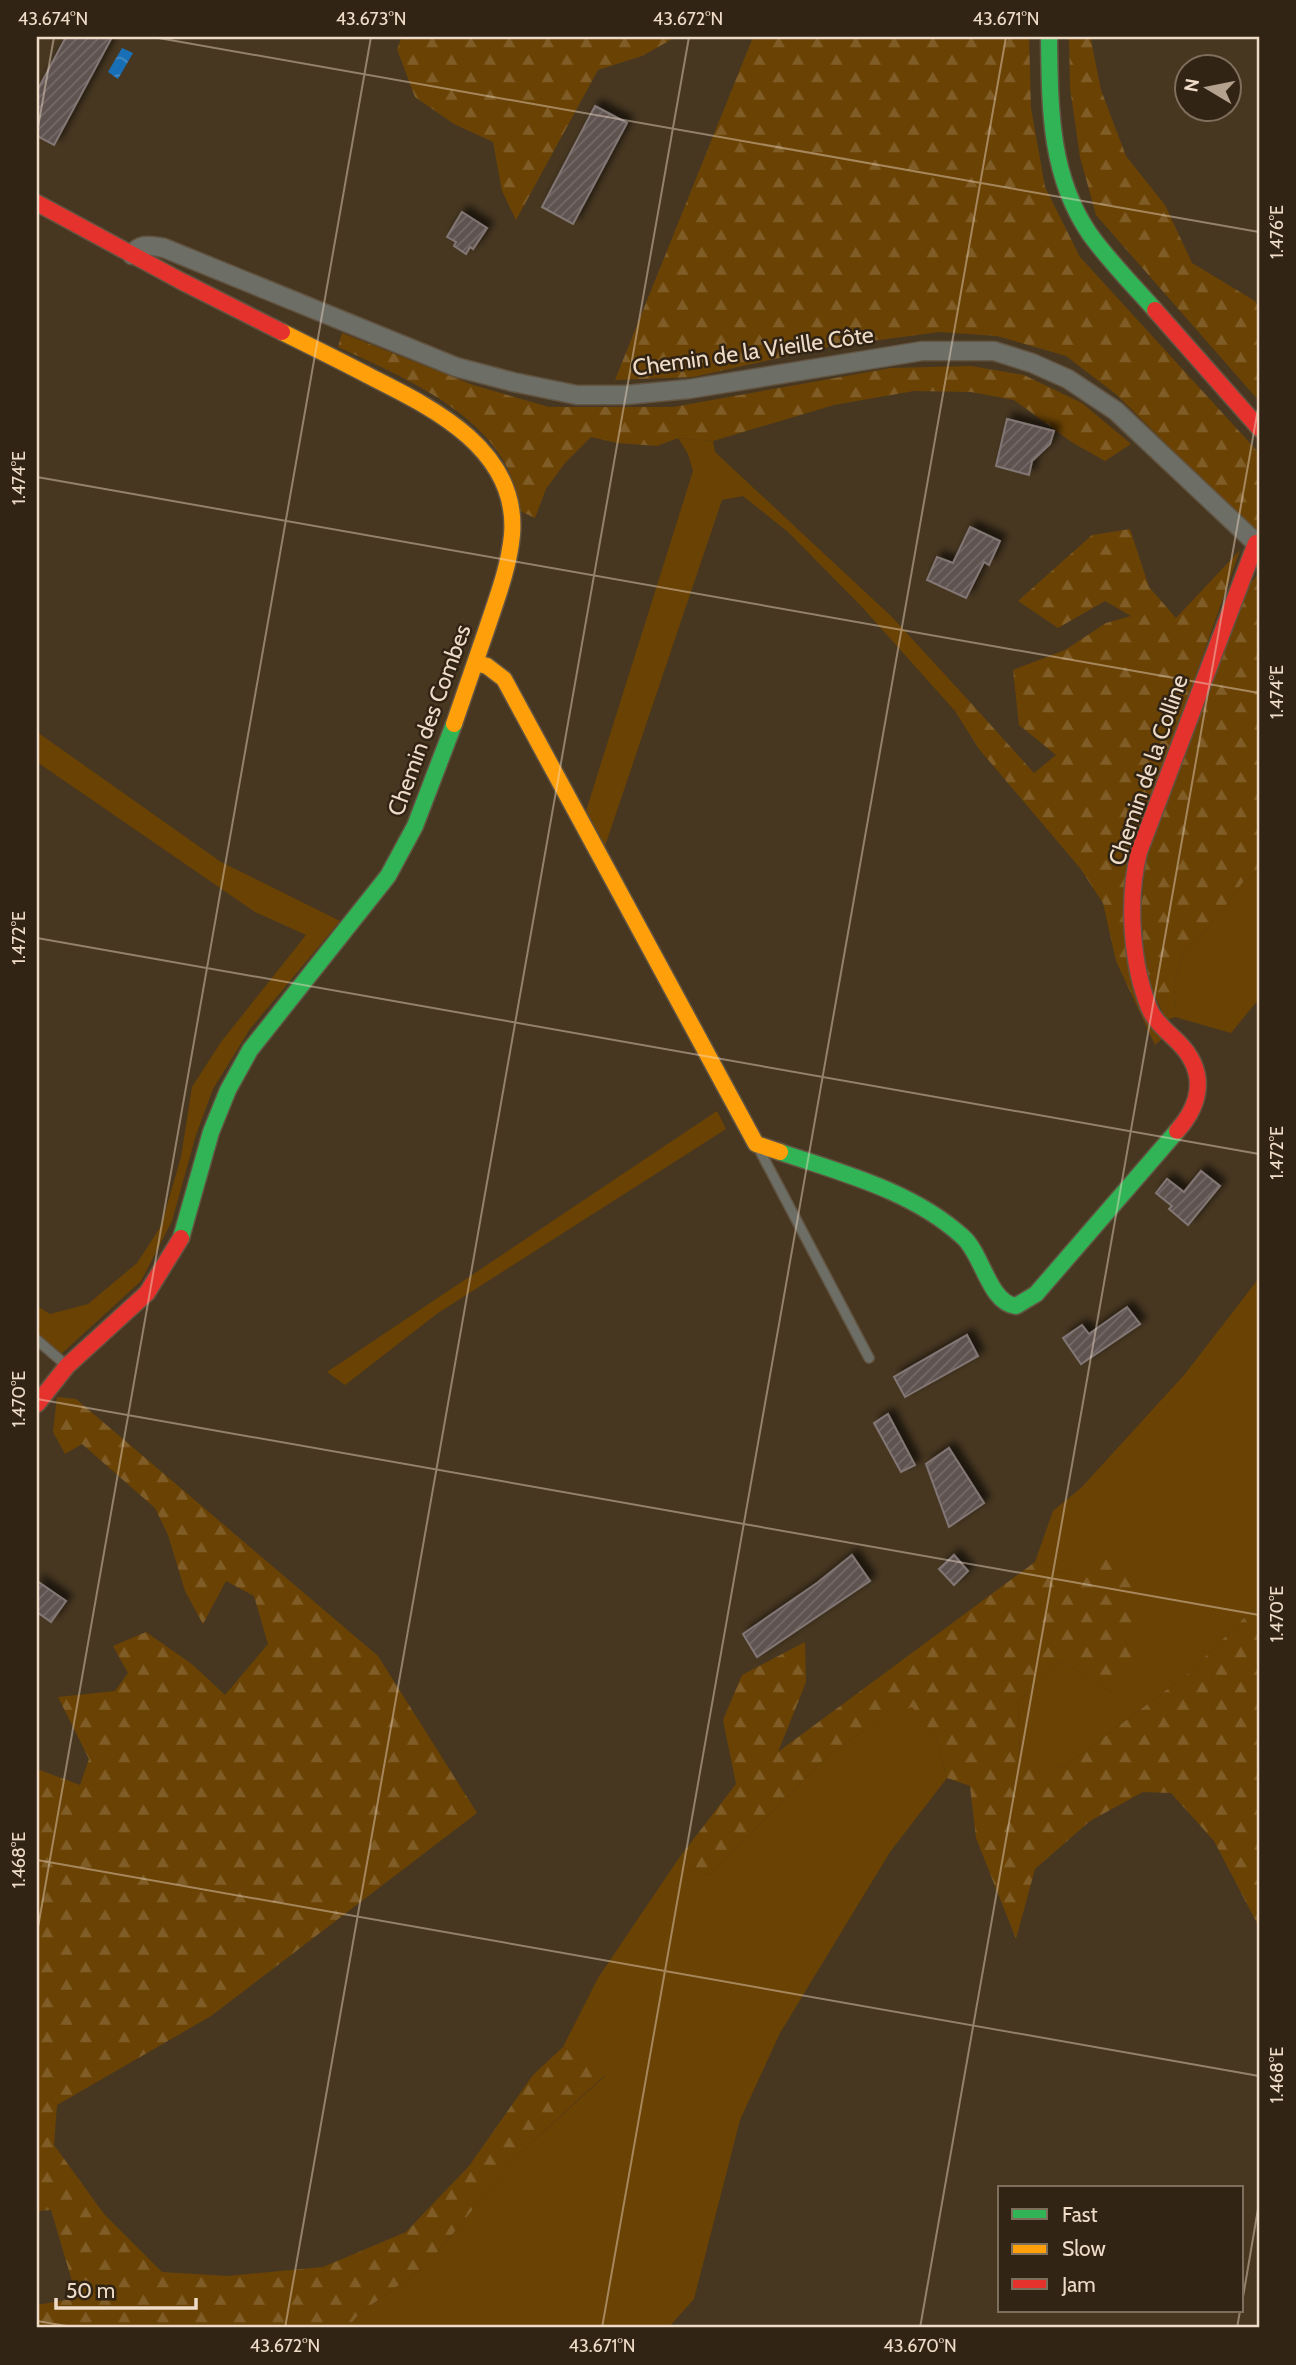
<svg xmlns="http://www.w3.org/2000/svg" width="1296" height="2365" viewBox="0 0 1296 2365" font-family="Cabin,sans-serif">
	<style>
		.green { fill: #6a4204 }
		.forest { fill: url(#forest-firs) }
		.water { fill: url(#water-waves) }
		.building { fill: url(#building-hatch); stroke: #827775; stroke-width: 2; filter: url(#shadow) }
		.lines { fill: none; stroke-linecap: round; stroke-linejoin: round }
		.lane-casing { stroke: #625442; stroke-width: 12 }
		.street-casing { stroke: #625442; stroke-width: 21 }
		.fast-casing { stroke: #625442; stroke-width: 19 }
		.slow-casing { stroke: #625442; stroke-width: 19 }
		.jam-casing { stroke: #625442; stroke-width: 19 }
		.lane { stroke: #6d6e65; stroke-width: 9 }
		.street { stroke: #6d6e65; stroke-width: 18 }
		.fast { stroke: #30b455; stroke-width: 16 }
		.slow { stroke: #ff9f0a; stroke-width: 16 }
		.jam { stroke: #e5322d; stroke-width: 16 }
		.ticks { fill: none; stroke: #efdcc8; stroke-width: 2; stroke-opacity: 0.45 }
		.labels { text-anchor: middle; stroke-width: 5; stroke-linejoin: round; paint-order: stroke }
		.street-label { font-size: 23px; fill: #efdcc8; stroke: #322414 }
		.neatline { fill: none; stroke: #efdcc8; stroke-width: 2.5 }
		.ticks-label { font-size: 18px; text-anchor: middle; fill: #efdcc8 }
	</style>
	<defs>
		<pattern id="forest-firs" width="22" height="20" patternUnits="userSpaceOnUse" patternTransform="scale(1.75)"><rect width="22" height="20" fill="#6a4204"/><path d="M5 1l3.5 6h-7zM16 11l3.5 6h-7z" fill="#805d27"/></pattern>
		<pattern id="water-waves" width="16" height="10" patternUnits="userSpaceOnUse" patternTransform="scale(1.75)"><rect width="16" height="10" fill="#186fb6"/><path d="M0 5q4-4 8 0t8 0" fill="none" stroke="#458ac1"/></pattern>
		<pattern id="building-hatch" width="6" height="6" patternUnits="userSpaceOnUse" patternTransform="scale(1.75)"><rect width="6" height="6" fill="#5e5250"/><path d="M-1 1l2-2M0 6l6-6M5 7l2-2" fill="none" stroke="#756a68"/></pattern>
		<filter id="shadow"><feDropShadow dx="6" dy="-6" stdDeviation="3.5" flood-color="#0009"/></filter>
	</defs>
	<rect width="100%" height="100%" fill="#473721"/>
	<!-- green -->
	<g class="green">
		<path d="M678 438 713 441 715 452 892 617 970 702 955 711 862 607 788 532 743 496 722 500 605 846 586 811 693 471 688 454Z"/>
		<path d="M37 732 221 862 340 921 250 1029 213 1089 196 1135 172 1221 141 1281 59 1356 37 1338V1306L50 1314 88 1304 137 1263 161 1226 181 1157 192 1087 221 1042 306 935 255 912 37 762Z"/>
		<path d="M1259 871V999L1231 1033 1175 1017 1174 982 1185 948 1210 926 1243 882Z"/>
		<path d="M717 1111 726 1129 438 1313 345 1385 327 1372Z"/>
		<path d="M1259 1278V1603L1189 1673 1064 1767 1020 1763 1018 1702 1061 1661 1115 1694 1106 1551 1066 1574 1035 1562 1053 1511 1081 1488 1185 1374Z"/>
		<path d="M912 1706 936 1738 947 1778 890 1852 780 2033 740 2120 694 2299 668 2328H347L360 2313 426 2266 518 2155 605 2076 563 2047 598 1978 679 1858 709 1876 825 1758 871 1725Z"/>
	</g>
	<!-- forest -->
	<g class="forest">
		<path d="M402 37H676L642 56 598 70 516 220 502 191 493 142 454 124 415 97 397 49Z"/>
		<path d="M753 37H1029L1031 108 1045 187 1080 257 1259 453V536L1117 395 1066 356 997 336 940 332 833 346 693 377 615 380Z"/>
		<path d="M1069 37H1093L1091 40 1101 90 1126 156 1165 205 1192 263 1255 301 1259 307V401L1096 215 1080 157 1070 88Z"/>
		<path d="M342 333 473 385 549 407H673L891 368 971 366 1024 375 1082 403 1131 444 1105 461 1073 443 1014 400 971 392 914 391 834 405 713 441 678 438 657 446 617 443 591 437 565 463 546 489 535 518 520 511C516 498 514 482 508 469 478 408 397 374 338 347Z"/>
		<path d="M1130 529 1149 587 1176 618 1240 550 1126 873 1163 1038 1155 1045 1116 961 1103 903 1080 868 979 749 955 711 970 702 1034 773 1056 755 1019 725 1013 670 1065 650 1106 623 1131 616 1105 601 1058 628 1018 601 1092 535Z"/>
		<path d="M1259 573V871L1243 882 1210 926 1185 948 1174 982 1175 1017 1166 1020 1146 976 1141 913 1146 851 1248 586Z"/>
		<path d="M57 1397 76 1399 378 1656 477 1813 211 2016 57 2105 54 2145 104 2214 162 2272 227 2276 323 2267 406 2232 469 2166 533 2075 563 2047 605 2075 518 2155 426 2266 360 2313 347 2328H37V2305L77 2298 51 2210 37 2211V1769L80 1785 89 1759 58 1697 115 1691 128 1673 113 1646 146 1632 193 1665 225 1695 268 1644 254 1596 226 1581 203 1624 185 1591 168 1535 155 1508 82 1444 65 1454 53 1432Z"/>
		<path d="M1107 1550 1133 1589 1135 1667 1115 1694 1061 1661 1018 1702 1020 1762 1064 1767 1189 1673 1259 1603V1927L1214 1841 1171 1793 1143 1792 1090 1821 1035 1869 1016 1939 976 1838 970 1786 947 1778 936 1738 912 1707 871 1725 825 1758 709 1876 679 1858 736 1784 723 1720 742 1675 805 1642 806 1682 778 1752 1035 1562 1066 1574Z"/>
	</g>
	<!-- water -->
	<path class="water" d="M122 48 133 53 118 79 108 72Z"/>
	<!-- building -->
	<g class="building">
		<path d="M66 37H112L54 145 37 136V91Z"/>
		<path d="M595 106 627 123 573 224 542 207Z"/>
		<path d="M462 212 487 228 473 249 470 247 466 254 454 246 456 242 447 237Z"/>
		<path d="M1007 419 1054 431 1050 444 1032 461 1029 475 996 466Z"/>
		<path d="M970 527 1000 541 989 565 984 562 966 598 927 580 937 557 953 563Z"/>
		<path d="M1201 1171 1220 1186 1188 1225 1169 1209 1172 1206 1156 1193 1167 1179 1184 1192Z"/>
		<path d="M1127 1307 1140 1324 1081 1364 1063 1338 1082 1325 1089 1334Z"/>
		<path d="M967 1335 978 1356 905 1397 894 1377Z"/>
		<path d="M888 1414 915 1465 901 1472 874 1423Z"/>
		<path d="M949 1448 984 1503 949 1527 926 1464Z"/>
		<path d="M852 1555 870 1581 757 1657 743 1634 817 1583Z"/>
		<path d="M954 1555 968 1571 954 1585 939 1569Z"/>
		<path d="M37 1581 66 1601 51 1622 37 1612Z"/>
	</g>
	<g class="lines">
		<!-- lane casing -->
		<g class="lane-casing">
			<g id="lane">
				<path d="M759 1149 869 1358"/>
				<path d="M37 1340 66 1365"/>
			</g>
		</g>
		<!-- street casing -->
		<g class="street-casing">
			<path id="street" d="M132 255C140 242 151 246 164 248L456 367 513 382 577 395H626L689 389 922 351H994L1032 363 1068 379 1116 411 1256 543"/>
		</g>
		<!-- fast casing -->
		<g class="fast-casing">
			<g id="fast">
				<path d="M1049 37C1050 106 1049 174 1089 233 1108 260 1133 285 1155 310"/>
				<path d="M780 1152C842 1173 913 1191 963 1237 983 1255 989 1303 1016 1306L1036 1294 1177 1131"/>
				<path d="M181 1238 211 1132 228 1090 250 1050 388 876 415 826 454 724"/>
			</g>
		</g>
		<!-- slow casing -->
		<g class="slow-casing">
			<g id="slow">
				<path d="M282 332C312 347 343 362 373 378 435 409 519 451 512 535 509 567 497 598 487 628 476 660 465 692 454 724"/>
				<path d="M476 663 487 666 504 679 756 1144 780 1152"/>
			</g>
		</g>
		<!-- jam casing -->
		<g class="jam-casing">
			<g id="jam">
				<path d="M37 203 181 281 282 332"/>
				<path d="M1155 310 1259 428"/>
				<path d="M1177 1131C1202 1103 1207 1071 1178 1042 1168 1032 1156 1023 1150 1010 1131 965 1127 899 1139 852L1256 543 1259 545"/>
				<path d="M37 1404 67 1366 147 1293 181 1238"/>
			</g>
		</g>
		<!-- lane -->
		<use href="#lane" class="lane"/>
		<!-- street -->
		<use href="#street" class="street"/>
		<!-- fast -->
		<use href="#fast" class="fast"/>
		<!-- slow -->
		<use href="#slow" class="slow"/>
		<!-- jam -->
		<use href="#jam" class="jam"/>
	</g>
	<!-- ticks -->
	<path class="ticks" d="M153 37 1259 232M37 133 54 37M37 477 1259 693M37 938 1259 1154M37 1399 1259 1615M37 1860 1259 2076M37 1933 371 37M1242 2303 1259 2203M37 2321 78 2328M285 2328 689 37M602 2328 1006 37M920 2328 1259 403M1237 2328 1240 2311"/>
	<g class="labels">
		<!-- street labels -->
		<g class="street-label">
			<text transform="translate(753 351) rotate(-8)" y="8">Chemin de la Vieille Côte</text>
			<text transform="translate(429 720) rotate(-70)" y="8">Chemin des Combes</text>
			<text transform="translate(1148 770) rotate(-71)" y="8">Chemin de la Colline</text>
		</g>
	</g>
	<!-- border -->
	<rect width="1296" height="2365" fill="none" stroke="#322414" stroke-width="77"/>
	<!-- legend -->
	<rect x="998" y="2186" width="245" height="126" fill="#322414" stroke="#7e6e5c" stroke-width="2"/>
	<rect x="1012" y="2209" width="35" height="10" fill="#30b455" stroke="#7e6e5c" stroke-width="2"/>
	<text x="1062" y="2222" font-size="21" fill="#efdcc8">Fast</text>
	<rect x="1012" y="2244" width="35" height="10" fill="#ff9f0a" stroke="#7e6e5c" stroke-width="2"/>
	<text x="1062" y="2256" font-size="21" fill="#efdcc8">Slow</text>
	<rect x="1012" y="2279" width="35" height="10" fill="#e5322d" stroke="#7e6e5c" stroke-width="2"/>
	<text x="1062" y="2292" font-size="21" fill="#efdcc8">Jam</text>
	<!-- north arrow -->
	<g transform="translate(1208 88) rotate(280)"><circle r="33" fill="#322414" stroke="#7e6e5c" stroke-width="2"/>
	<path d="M0-5L12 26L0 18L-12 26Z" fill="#b4a28e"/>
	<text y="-10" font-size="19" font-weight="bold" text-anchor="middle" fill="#efdcc8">N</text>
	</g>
	<!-- scale -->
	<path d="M56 2298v10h140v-10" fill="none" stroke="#efdcc8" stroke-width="3.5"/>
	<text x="66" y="2298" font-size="21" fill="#efdcc8" stroke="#322414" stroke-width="5" paint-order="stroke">50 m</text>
	<rect x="38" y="38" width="1220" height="2288" class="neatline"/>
	<g class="ticks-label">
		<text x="53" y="25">43.674°N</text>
		<text x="371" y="25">43.673°N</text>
		<text x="688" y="25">43.672°N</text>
		<text x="1006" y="25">43.671°N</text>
		<text transform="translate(1277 232) rotate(-90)" y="6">1.476°E</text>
		<text transform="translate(19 478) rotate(-90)" y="6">1.474°E</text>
		<text transform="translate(1277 692) rotate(-90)" y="6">1.474°E</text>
		<text transform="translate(19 938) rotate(-90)" y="6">1.472°E</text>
		<text transform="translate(1277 1153) rotate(-90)" y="6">1.472°E</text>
		<text transform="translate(19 1399) rotate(-90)" y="6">1.470°E</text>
		<text transform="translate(1277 1614) rotate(-90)" y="6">1.470°E</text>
		<text transform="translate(19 1860) rotate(-90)" y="6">1.468°E</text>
		<text transform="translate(1277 2075) rotate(-90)" y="6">1.468°E</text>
		<text x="285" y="2352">43.672°N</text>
		<text x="602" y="2352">43.671°N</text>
		<text x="920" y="2352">43.670°N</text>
	</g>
</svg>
